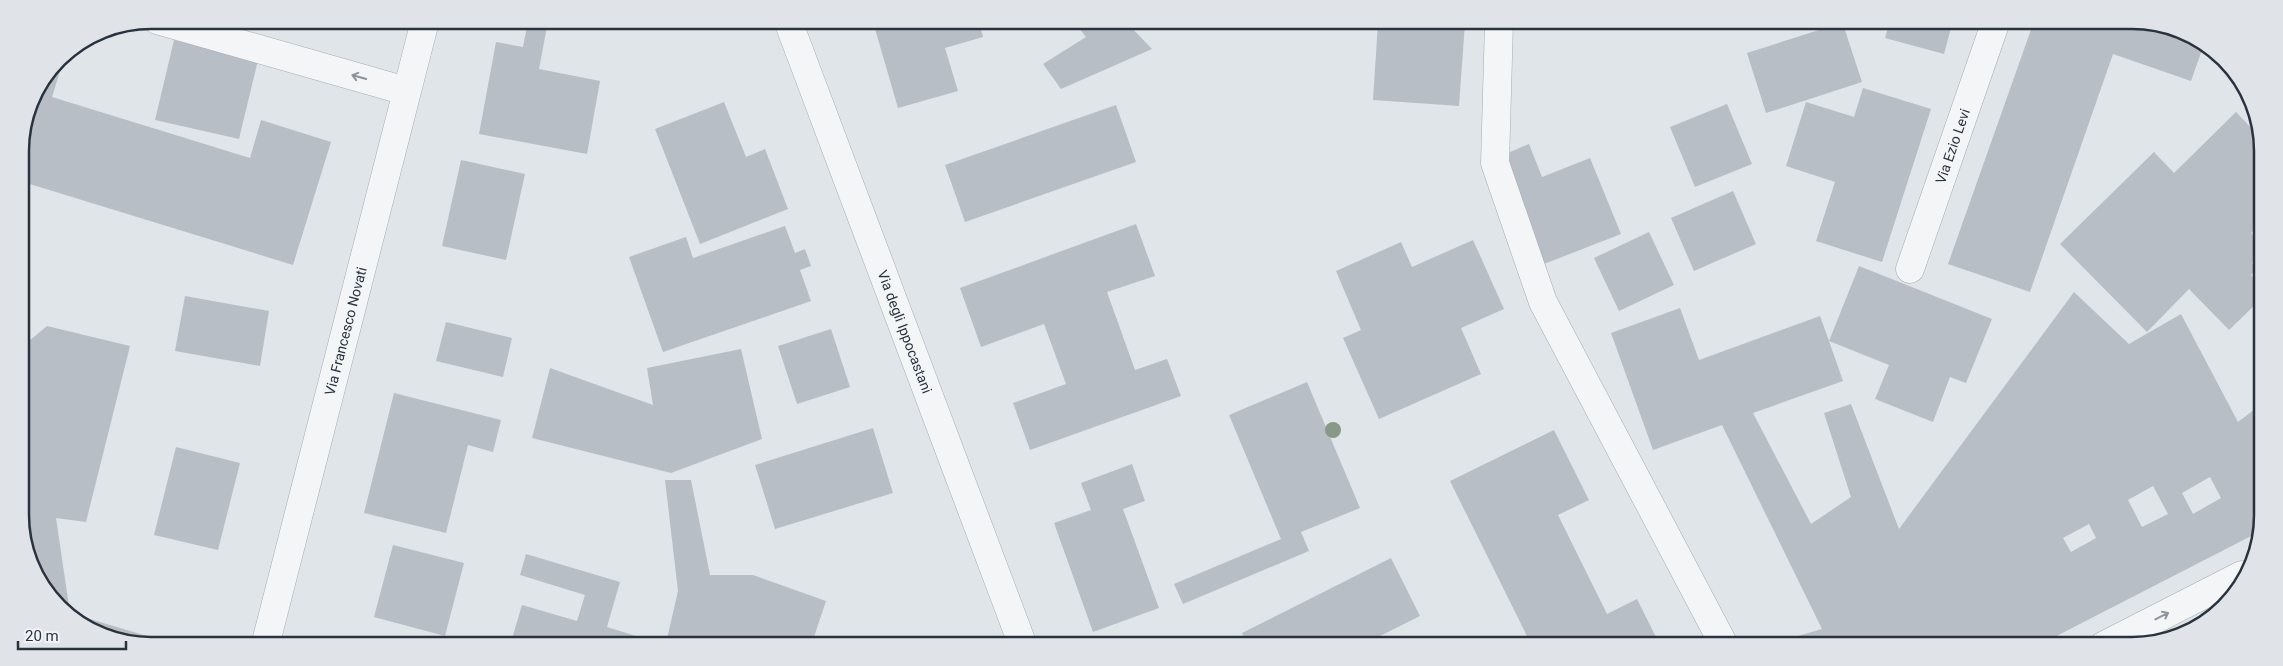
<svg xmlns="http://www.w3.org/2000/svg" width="2283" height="666" viewBox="0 0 2283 666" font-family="Roboto,sans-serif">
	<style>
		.building { fill: #b8bec6; fill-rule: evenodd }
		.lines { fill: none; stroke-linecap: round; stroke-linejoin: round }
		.minor-casing { stroke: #a5acb3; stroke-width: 29 }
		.path { stroke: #bec3c7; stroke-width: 3; stroke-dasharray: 4 4; stroke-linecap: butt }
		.minor { stroke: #f3f5f7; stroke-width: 28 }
		.tree { fill: #889a87 }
		.oneway { stroke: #8e949c }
		.labels { text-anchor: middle; stroke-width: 4; stroke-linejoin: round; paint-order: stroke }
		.street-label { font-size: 14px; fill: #293340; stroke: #f0f3f7 }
		.rim { fill: none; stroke: #293340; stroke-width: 2.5 }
	</style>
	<rect width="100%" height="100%" fill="#e0e5e9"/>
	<!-- building -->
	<g class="building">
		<path d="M289 20H360L358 30Z"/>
		<path d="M528 21H548L539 69 600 81 587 154 479 134 496 42 523 47Z"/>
		<path d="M873 22H979L983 37 945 48 958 91 898 108Z"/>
		<path d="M1074 22H1126L1152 49 1061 89 1043 64 1086 37Z"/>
		<path d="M1378 23H1465L1459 106 1373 100Z"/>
		<path d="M1838 24H1843L1862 82 1766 113 1747 53Z"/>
		<path d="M1889 24H1952L1944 54 1885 38Z"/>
		<path d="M2033 24H2166L2203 47 2191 81 2113 54 2030 292 1948 264Z"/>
		<path d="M174 40 258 60 239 139 155 120Z"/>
		<path d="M53 66 61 68 52 97 250 158 261 120 331 142 293 265 20 181V142L30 100Z"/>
		<path d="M1863 88 1931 109 1882 262 1816 241 1835 182 1786 166 1806 102 1854 117Z"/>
		<path d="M724 102 746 157 765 149 788 209 700 244 655 129Z"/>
		<path d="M1727 104 1752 164 1695 187 1670 127Z"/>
		<path d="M1116 105 1136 162 965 222 945 165Z"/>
		<path d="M2236 112 2260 137V199L2257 202 2260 205V224L2251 233 2260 242V255L2252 263 2257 268 2251 275 2260 284V300L2229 330 2189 289 2147 332 2060 244 2154 152 2174 173Z"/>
		<path d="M1529 144 1542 177 1590 158 1621 234 1544 264 1501 156Z"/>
		<path d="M461 160 525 174 506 260 442 246Z"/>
		<path d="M1733 191 1756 244 1694 271 1671 218Z"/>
		<path d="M1136 224 1155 276 1107 292 1135 370 1167 359 1181 396 1030 450 1013 403 1066 384 1044 324 981 347 960 288Z"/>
		<path d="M785 226 795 253 805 249 811 266 800 270 811 301 663 352 629 257 686 237 693 258Z"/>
		<path d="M1649 232 1674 285 1619 311 1594 258Z"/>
		<path d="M1473 240 1504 309 1461 328 1481 374 1379 419 1343 338 1361 330 1336 271 1401 242 1412 267Z"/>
		<path d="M1859 266 1992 319 1966 383 1950 377 1933 422 1875 399 1889 365 1829 341 1843 381 1753 413 1811 524 1851 497 1824 413 1851 404 1899 529 2074 292 2129 344 2181 314 2238 422 2259 406V532L2037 646 1791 645 1788 639 1822 629 1722 425 1653 450 1611 333 1680 308 1699 360 1820 316 1829 341ZM2210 477 2221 498 2193 514 2182 493ZM2153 486 2168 514 2142 527 2128 500ZM2089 524 2096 538 2071 552 2063 538Z"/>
		<path d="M185 296 269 311 260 366 175 351Z"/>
		<path d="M446 322 512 338 503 377 436 361Z"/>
		<path d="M47 326 130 346 86 522 56 518 70 613 53 602 22 541 21 342 29 341Z"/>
		<path d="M831 329 850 387 797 404 778 346Z"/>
		<path d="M741 349 762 439 671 473 532 438 550 368 653 405 647 368Z"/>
		<path d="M1307 382 1360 508 1301 532 1309 551 1183 604 1174 584 1281 539 1229 415Z"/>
		<path d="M394 393 501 420 493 452 468 445 446 533 364 513Z"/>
		<path d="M873 428 893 493 775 529 755 465Z"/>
		<path d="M1554 430 1589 500 1558 515 1607 614 1637 599 1660 645 1531 644 1450 481Z"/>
		<path d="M176 447 240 463 218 550 154 535Z"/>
		<path d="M1132 464 1145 501 1123 509 1159 608 1093 632 1054 523 1091 510 1081 483Z"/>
		<path d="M665 480H691L710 575H753L826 601 812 643H666L678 591Z"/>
		<path d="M393 545 464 563 445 636 374 617Z"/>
		<path d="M526 554 620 582 607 627 658 643 511 642 522 605 577 621 585 595 520 575Z"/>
		<path d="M1391 558 1420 616 1364 644H1247L1242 633Z"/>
		<path d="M83 617 164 641V642H117L82 620Z"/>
	</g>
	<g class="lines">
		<!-- minor casing -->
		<g class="minor-casing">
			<g id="minor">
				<path d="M157 20 406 91"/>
				<path id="s1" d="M788 21 1022 643"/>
				<path d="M1499 23 1495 163 1543 302 1724 645"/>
				<path id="s2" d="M1910 269 1995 24"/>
				<path id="s3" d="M266 642 425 21"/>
				<path d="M2103 646 2242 575"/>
			</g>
		</g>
		<!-- path -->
		<path class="path" d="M2056 646 2071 638"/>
		<!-- minor -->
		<use href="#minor" class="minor"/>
	</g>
	<!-- trees -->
	<circle class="tree" cx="1333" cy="430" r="8"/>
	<!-- one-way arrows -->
	<defs><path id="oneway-shaft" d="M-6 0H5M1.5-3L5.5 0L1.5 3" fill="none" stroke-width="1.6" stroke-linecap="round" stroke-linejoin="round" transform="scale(1.25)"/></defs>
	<g class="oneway">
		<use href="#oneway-shaft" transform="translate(359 77) rotate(-164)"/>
		<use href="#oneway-shaft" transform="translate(2162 616) rotate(-27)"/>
	</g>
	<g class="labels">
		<!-- street labels -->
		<g class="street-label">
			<text dy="5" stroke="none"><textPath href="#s2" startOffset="130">Via Ezio Levi</textPath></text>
			<text dy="5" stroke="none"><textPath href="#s3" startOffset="321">Via Francesco Novati</textPath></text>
			<text dy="5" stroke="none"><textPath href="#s1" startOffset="332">Via degli Ippocastani</textPath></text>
		</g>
	</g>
	<!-- crop -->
	<path d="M0 0H2283V666H0ZM151 29H2132A122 122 0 0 1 2254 151V515A122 122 0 0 1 2132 637H151A122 122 0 0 1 29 515V151A122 122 0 0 1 151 29Z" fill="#e0e4e8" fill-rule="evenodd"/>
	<path class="rim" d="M151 29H2132A122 122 0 0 1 2254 151V515A122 122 0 0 1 2132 637H151A122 122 0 0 1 29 515V151A122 122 0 0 1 151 29Z"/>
	<!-- scale -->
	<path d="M18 641v8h108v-8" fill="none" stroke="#293340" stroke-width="2.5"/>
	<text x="25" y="641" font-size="15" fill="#293340" stroke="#f0f3f7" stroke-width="4" paint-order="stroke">20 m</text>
</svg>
